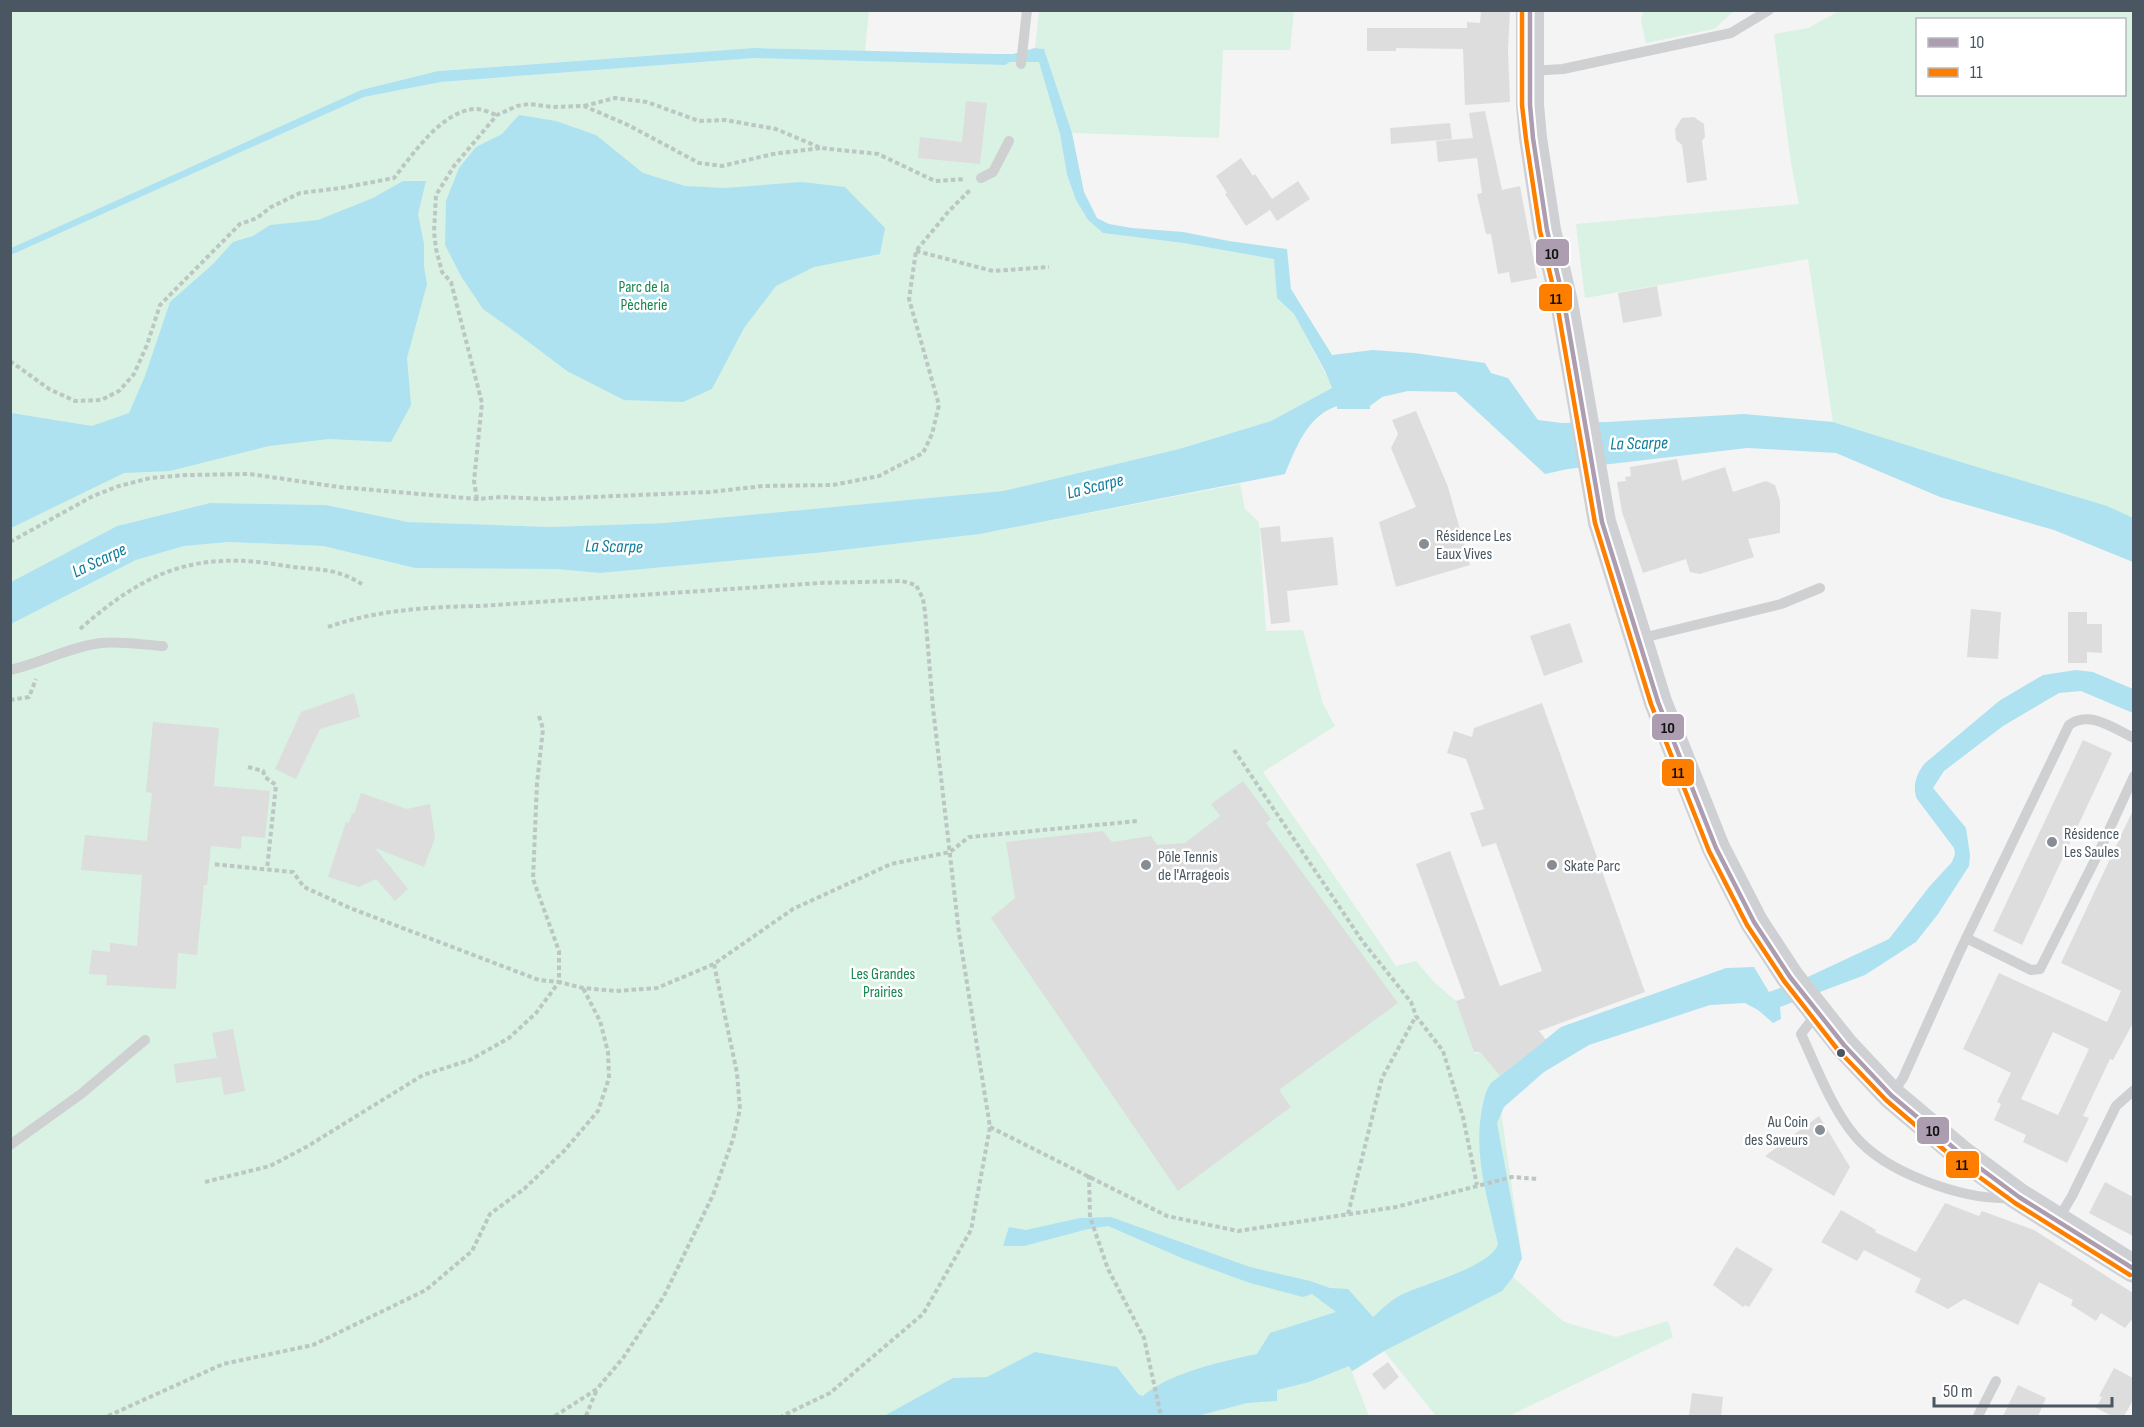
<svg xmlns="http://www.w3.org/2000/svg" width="2144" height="1427" viewBox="0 0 2144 1427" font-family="'Sofia Sans Condensed',sans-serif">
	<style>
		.green { fill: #d9f2e3; fill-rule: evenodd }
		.water { fill: #aee2f0 }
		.building { fill: #ddddde; fill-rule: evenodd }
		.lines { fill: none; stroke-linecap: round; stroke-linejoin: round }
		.path { stroke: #bcc7c4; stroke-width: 4; stroke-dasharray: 4.5 3; stroke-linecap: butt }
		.service { stroke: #ced0d2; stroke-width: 10 }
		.secondary { stroke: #ced0d4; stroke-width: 28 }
		.bus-1-casing { stroke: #fff; stroke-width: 9 }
		.bus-2-casing { stroke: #fff; stroke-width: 9 }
		.bus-1 { stroke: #ac9db0; stroke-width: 4.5 }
		.bus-2 { stroke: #fe7f00; stroke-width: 4.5 }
		.poi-dot { fill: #868d94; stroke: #fff; stroke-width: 2 }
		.bus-dot { fill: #4a5661; stroke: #fff; stroke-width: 2 }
		.labels { text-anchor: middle; stroke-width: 5; stroke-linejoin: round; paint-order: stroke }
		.park-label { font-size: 16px; fill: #17864f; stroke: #fff }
		.poi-label { font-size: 16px; fill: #4a5661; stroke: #fff; text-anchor: start }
		.water-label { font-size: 18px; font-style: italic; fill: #0c7c9b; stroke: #fff }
		.line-badge { stroke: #fff; stroke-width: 2 }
		.pale-badge-label { font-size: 16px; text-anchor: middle; font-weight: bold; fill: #111 }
	</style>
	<rect width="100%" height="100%" fill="#f4f4f4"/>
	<!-- green -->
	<g class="green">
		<path d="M10 11H869L865 51 754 48 476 68 438 71 361 90 11 248Z"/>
		<path d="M1039 11H1294L1290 50H1223L1219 138 1072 133 1044 49 1035 48Z"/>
		<path d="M1643 11V10L1734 11 1714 29 1646 43 1641 21Z"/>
		<path d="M1839 11H2133V562L1963 483 1887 439 1833 422 1808 259 1585 298 1576 224 1799 204 1791 163 1774 34 1808 28ZM1918 20H2124V94H1918Z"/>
		<path d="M754 58 1005 65 1010 62H1040L1060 134 1067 175 1076 200 1088 220 1103 233 1183 243 1275 259 1277 298 1294 314 1333 388 1271 421 1179 449 1003 491 664 523 549 527 408 522 326 505 210 503 117 526 11 582V255L364 97 441 82Z"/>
		<path d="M1240 484 1245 509 1259 522 1266 631 1303 630 1323 704 1335 726 1263 772 1396 966 1416 961 1435 983 1456 1001 1475 1054 1480 1052 1500 1076 1492 1083 1498 1090 1522 1258 1513 1277 1564 1322 1616 1337 1668 1321 1673 1337 1509 1416H1436L1384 1351 1352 1372 1369 1416H11V624L136 560 184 546 229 542 323 546 415 568 556 569 600 573 816 553 980 534Z"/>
	</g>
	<!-- water -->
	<g class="water">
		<path d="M754 48 996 54H1013L1035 48 1044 49 1072 133 1084 192 1097 218 1109 224 1132 228 1183 232 1229 241 1287 249 1291 289 1332 355 1373 350 1414 353 1485 363 1491 373 1508 378 1538 420 1562 423 1607 422 1744 414 1833 422 1967 464 2107 506 2133 518V562L2054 530 1940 497 1836 453 1747 448 1568 469 1545 474 1456 392 1408 391 1382 397 1370 406V409H1337V406C1307 416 1296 448 1285 474L980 534 816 553 600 573 556 569 415 568 323 546 229 542 184 546 136 560 11 624V582L117 526 210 503 326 505 408 522 549 527 664 523 1003 491 1179 449 1271 421 1332 388 1325 371 1294 314 1277 298 1274 259 1183 243 1103 233 1088 220 1076 200 1067 175 1060 134 1039 62H1010L1005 65 754 58 441 82 364 97 11 255V248L361 90 438 71Z"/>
		<path d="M519 115 556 121 596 135 643 173 685 186 725 188 802 182 845 187 885 228 880 254 814 267 776 286 744 328 712 389 683 402 624 400 567 371 514 331 483 309 461 276 445 245 446 201 459 168 476 147 502 134Z"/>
		<path d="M403 181H426L418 214 424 244V267L427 284 407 358 411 405 391 442 329 439 269 446 170 471 124 473 11 528V413L92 426 129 413 145 376 170 302 213 264 233 242 253 236 270 225 318 220 373 198Z"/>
		<path d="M2076 670 2093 672 2133 689V713L2081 691 2059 693 2003 726 1944 771 1933 788 1966 828 1970 855 1969 866 1938 914 1916 942 1865 975 1780 1007 1781 1019 1773 1023 1758 1010 1745 1003 1710 1005 1589 1045 1544 1072 1504 1107 1497 1123 1522 1258 1513 1277 1502 1291 1384 1351 1352 1371 1349 1366 1309 1382 1277 1390V1401L1247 1403 1197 1416H884L953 1378 987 1377 1035 1352 1117 1367 1138 1394 1143 1396C1168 1373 1224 1361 1257 1354L1270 1333 1336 1312 1312 1294 1303 1297 1250 1283 1184 1259 1108 1226 1088 1229 1024 1246H1003L1009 1227 1026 1230 1080 1218 1111 1217 1250 1267 1310 1281 1330 1288 1348 1289 1373 1317C1382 1309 1392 1299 1403 1294 1424 1284 1492 1266 1498 1244 1488 1199 1473 1156 1482 1109 1484 1099 1485 1092 1491 1083L1561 1027 1726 968 1754 967 1769 992 1797 982 1889 939 1929 887 1952 862 1955 854 1954 848 1917 799C1912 787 1916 775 1924 764L1999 701 2043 675Z"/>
	</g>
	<!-- building -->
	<g class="building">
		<path d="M1481 10H1510L1508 50 1510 102 1465 105 1463 49 1396 48V51H1367V28H1467V22L1480 23Z"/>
		<path d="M966 101 987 103 980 164 918 158 920 137 962 142Z"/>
		<path d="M1485 111 1502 190 1520 186 1537 278 1511 283 1509 272 1498 274 1491 234H1486L1477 194 1482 193 1477 158 1438 162 1436 141 1473 138 1469 113Z"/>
		<path d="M1694 117 1704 124 1705 137 1702 141 1707 180 1687 183 1682 145 1676 140 1675 129 1682 118Z"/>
		<path d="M1450 123 1452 139 1391 144 1390 128Z"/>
		<path d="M1241 158 1253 176 1255 174 1272 199 1298 181 1310 199 1277 221 1270 210 1246 226 1225 194 1227 193 1216 176Z"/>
		<path d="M1657 286 1662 316 1623 323 1618 293Z"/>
		<path d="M1416 411 1448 487 1470 565 1396 587 1379 522 1416 507 1391 448 1398 434 1392 420Z"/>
		<path d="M1677 459 1682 481 1725 467 1733 492 1766 481 1775 485 1780 501V533L1748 539 1754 557 1700 574 1690 572 1686 559 1643 573 1622 512 1617 482 1626 481 1625 477 1631 476 1630 467Z"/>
		<path d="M1280 526 1281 542 1333 537 1338 585 1287 591 1290 622 1271 624 1260 528Z"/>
		<path d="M1971 609 2001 612 1998 659 1967 657Z"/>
		<path d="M2068 612H2087V624H2102V653L2087 652V663H2068Z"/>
		<path d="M1570 623 1583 662 1544 676 1530 636Z"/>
		<path d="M354 693 360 717 320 729 296 779 275 769 301 712Z"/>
		<path d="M1542 703 1645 992 1539 1031 1546 1040 1500 1076 1480 1052H1474L1456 1001 1465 998 1416 864 1450 851 1500 986 1542 971 1496 843 1482 847 1470 813 1484 809 1466 759 1447 753 1454 731 1472 737 1474 728Z"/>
		<path d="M153 722 219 728 214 786 270 791 265 838 242 836 241 849 211 846 207 885H204L197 955 178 953 176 989 106 985 107 975 89 974 92 950 110 952V943L137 946 142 875 81 870 85 835 147 841 152 793 146 792Z"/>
		<path d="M2083 740 2112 753 2022 945 1993 931Z"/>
		<path d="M1243 781 1271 819 1266 823 1398 1003 1279 1090 1291 1107 1178 1191 991 918 1015 898 1006 842 1103 831 1112 842 1151 836 1157 845 1185 843 1220 816 1211 804Z"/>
		<path d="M361 793 407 809 430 804 435 838 424 867 375 848 408 889 395 901 376 879 359 887 328 877 346 822 349 823 352 813 354 814Z"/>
		<path d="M2133 810V1023L2113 1060 2110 1059 2083 1116 2089 1118 2067 1163 2023 1142 2026 1135 1994 1120 2001 1104 1997 1102 2011 1073 1963 1049 1999 973 2107 1022 2121 991 2061 963ZM2053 1032 2089 1049 2058 1115 2021 1099Z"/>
		<path d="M233 1029 245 1091 224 1095 221 1077 176 1083 174 1064 217 1058 212 1033Z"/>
		<path d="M1819 1116 1850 1167 1834 1196 1765 1156Z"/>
		<path d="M2105 1182 2133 1197V1236L2089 1213Z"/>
		<path d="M1945 1203 1979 1216 1982 1211 2034 1230 2133 1293V1318L2125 1328 2101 1313 2096 1321 2071 1305 2073 1300 2039 1282 2018 1325 1964 1299 1948 1309 1915 1292 1921 1279 1864 1250 1857 1261 1821 1242 1841 1210 1876 1230 1875 1232 1916 1252Z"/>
		<path d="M1736 1247 1773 1269 1749 1307 1745 1305 1743 1307 1713 1285Z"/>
		<path d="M1388 1362 1399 1377 1384 1390 1372 1374Z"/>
		<path d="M2114 1368 2133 1378V1400L2124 1416H2112L2096 1408 2102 1397 2099 1396Z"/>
		<path d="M2018 1385 2046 1398 2038 1416H2003Z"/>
		<path d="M1692 1393 1723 1397 1721 1416H1689Z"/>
	</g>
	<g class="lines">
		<!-- path -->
		<g class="path">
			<path d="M584 106 615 98 647 102 699 121 725 120 776 129 821 148 878 154 935 181 965 179"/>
			<path d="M916 251 993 271 1049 267"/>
			<path d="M10 361 49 389 75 401 101 400 119 391 134 374 147 345 160 305 240 224 257 218 271 207 300 193 341 188 394 178C413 154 441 112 474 109 481 108 490 113 497 115"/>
			<path d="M477 499 474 481 482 403 451 282 442 272 436 249 434 232 436 195 454 166 497 115 517 106 529 104 553 107 584 106 628 125 699 163 722 166 773 154 821 148"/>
			<path d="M10 542 93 496 119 486 150 478 187 475 250 474 339 487 477 499 502 497 545 499 710 492 763 486 833 485 879 476 923 453 932 434 939 405 909 299 916 251 948 212 970 190"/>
			<path d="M328 627C376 610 428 607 479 606L819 583 902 581 916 585 923 599 925 612 933 708 959 933 990 1127 971 1230 923 1314 830 1393 782 1416"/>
			<path d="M80 629C147 570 197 550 286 566 304 569 324 568 341 574 348 576 355 580 362 584"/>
			<path d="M10 700 29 697 36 679"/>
			<path d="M539 716 543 729 537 783 533 879 559 951V982L583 988 616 991 657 988 714 964 793 909 891 864 950 852 969 837 1138 821"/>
			<path d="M1234 750 1363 942 1411 1002 1416 1016 1443 1051 1463 1117 1477 1185"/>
			<path d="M248 767 263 771 265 777 276 785 267 869"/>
			<path d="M990 1127 1167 1216 1238 1231 1396 1207 1512 1177 1539 1179"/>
			<path d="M1089 1175 1090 1217 1108 1269 1144 1338 1161 1416"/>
			<path d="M205 1182 270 1166 308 1146 423 1075 470 1060 509 1038 536 1013 559 982 539 980 350 908 304 887 293 872 212 864"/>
			<path d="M1348 1214 1382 1078 1416 1016"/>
			<path d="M108 1416 223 1364 313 1345 426 1290 472 1251 490 1214 524 1189 564 1151 598 1111 609 1078 608 1052 600 1021 583 988"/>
			<path d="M555 1416 597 1389 623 1358 664 1296 713 1195 733 1139 740 1109 737 1073 714 964"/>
			<path d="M586 1416 597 1389"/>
		</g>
		<!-- service -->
		<g class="service">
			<path d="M1021 64 1027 10"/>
			<path d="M1530 71 1563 69 1731 33 1769 10"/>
			<path d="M981 178 993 172 1009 141"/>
			<path d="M1638 639 1781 604 1820 588"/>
			<path d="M10 670C41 663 69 647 101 643 121 641 143 645 163 646"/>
			<path d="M1966 938 2031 970 2040 969 2098 854 2134 776"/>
			<path d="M1818 1012 1801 1034C1817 1068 1831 1107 1855 1136 1886 1173 1963 1200 2010 1198"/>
			<path d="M1892 1094 1903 1078 1960 951 2069 725C2089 710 2113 728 2134 738"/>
			<path d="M10 1145 81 1094 145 1040"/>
			<path d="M2057 1221 2072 1196 2116 1106 2134 1090"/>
			<path d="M1978 1416 1996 1381"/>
		</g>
		<!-- secondary -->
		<path class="secondary" d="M1530 10V105L1533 138 1547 230 1564 302 1602 522 1658 702 1716 848 1754 922 1790 977 1844 1045 1891 1095 1961 1154 2019 1197 2134 1269"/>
		<!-- bus-1 casing -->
		<g class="bus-1-casing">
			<path id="bus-1" d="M1530 10V105L1533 138 1547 230 1564 302 1602 522 1658 702 1716 848 1754 922 1790 977 1844 1045 1891 1095 1961 1154 2019 1197 2134 1269"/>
		</g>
		<!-- bus-2 casing -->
		<g class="bus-2-casing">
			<path id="bus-2" d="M1522 10V105L1526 139 1540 231 1557 304 1595 523 1651 704 1709 851 1747 925 1784 981 1838 1050 1886 1100 1956 1160 2015 1203 2130 1275"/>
		</g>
		<!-- bus-1 -->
		<use href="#bus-1" class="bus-1"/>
		<!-- bus-2 -->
		<use href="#bus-2" class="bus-2"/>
	</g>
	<!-- markers -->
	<g class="poi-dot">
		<circle cx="1424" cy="544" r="6"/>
		<circle cx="2052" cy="842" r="6"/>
		<circle cx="1146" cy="865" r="6"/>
		<circle cx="1552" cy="865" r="6"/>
		<circle cx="1820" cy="1130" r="6"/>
	</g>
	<circle class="bus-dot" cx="1841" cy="1053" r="5"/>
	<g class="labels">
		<!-- park labels -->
		<g class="park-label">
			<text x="644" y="292">Parc de la<tspan x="644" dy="18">Pècherie</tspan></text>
			<text x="883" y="979">Les Grandes<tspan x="883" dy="18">Prairies</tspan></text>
		</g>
		<!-- poi labels -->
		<g class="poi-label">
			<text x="1436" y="541">Résidence Les<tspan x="1436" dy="18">Eaux Vives</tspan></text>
			<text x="2064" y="839">Résidence<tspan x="2064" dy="18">Les Saules</tspan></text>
			<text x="1158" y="862">Pôle Tennis<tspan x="1158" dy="18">de l'Arrageois</tspan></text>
			<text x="1564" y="871">Skate Parc</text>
			<text x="1808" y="1127" text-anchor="end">Au Coin<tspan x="1808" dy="18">des Saveurs</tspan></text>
		</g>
		<!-- water labels -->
		<g class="water-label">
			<text transform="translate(1639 443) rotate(-1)" y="6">La Scarpe</text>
			<text transform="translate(1095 486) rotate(-14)" y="6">La Scarpe</text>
			<text transform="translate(614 546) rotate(1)" y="6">La Scarpe</text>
			<text transform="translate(99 560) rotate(-25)" y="6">La Scarpe</text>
		</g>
	</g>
	<g class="line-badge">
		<rect x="1535" y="238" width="35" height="29" rx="6" fill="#ac9db0"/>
		<rect x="1538" y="283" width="35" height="29" rx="6" fill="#fe7f00"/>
		<rect x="1651" y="713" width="34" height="28" rx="6" fill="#ac9db0"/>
		<rect x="1661" y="758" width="34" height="29" rx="6" fill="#fe7f00"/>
		<rect x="1916" y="1116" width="34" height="29" rx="6" fill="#ac9db0"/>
		<rect x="1945" y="1150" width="35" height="29" rx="6" fill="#fe7f00"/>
	</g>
	<g class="pale-badge-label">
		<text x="1552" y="259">10</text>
		<text x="1556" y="304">11</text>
		<text x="1668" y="733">10</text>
		<text x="1678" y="778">11</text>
		<text x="1933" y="1136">10</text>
		<text x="1962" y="1170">11</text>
	</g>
	<!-- border -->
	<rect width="2144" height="1427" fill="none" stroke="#4a5661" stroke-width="24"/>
	<!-- legend -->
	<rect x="1916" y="18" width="210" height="78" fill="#ffffff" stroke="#b7bbc0" stroke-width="1.5"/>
	<rect x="1928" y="38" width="30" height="9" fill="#ac9db0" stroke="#b7bbc0" stroke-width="1.5"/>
	<text x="1970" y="48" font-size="18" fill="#4a5661">10</text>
	<rect x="1928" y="68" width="30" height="9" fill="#fe7f00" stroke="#b7bbc0" stroke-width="1.5"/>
	<text x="1970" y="78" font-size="18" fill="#4a5661">11</text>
	<!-- scale -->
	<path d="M1934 1397v9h178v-9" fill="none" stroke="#4a5661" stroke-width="3"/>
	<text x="1943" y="1397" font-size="18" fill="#4a5661" stroke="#ffffff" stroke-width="4.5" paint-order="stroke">50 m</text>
</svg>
